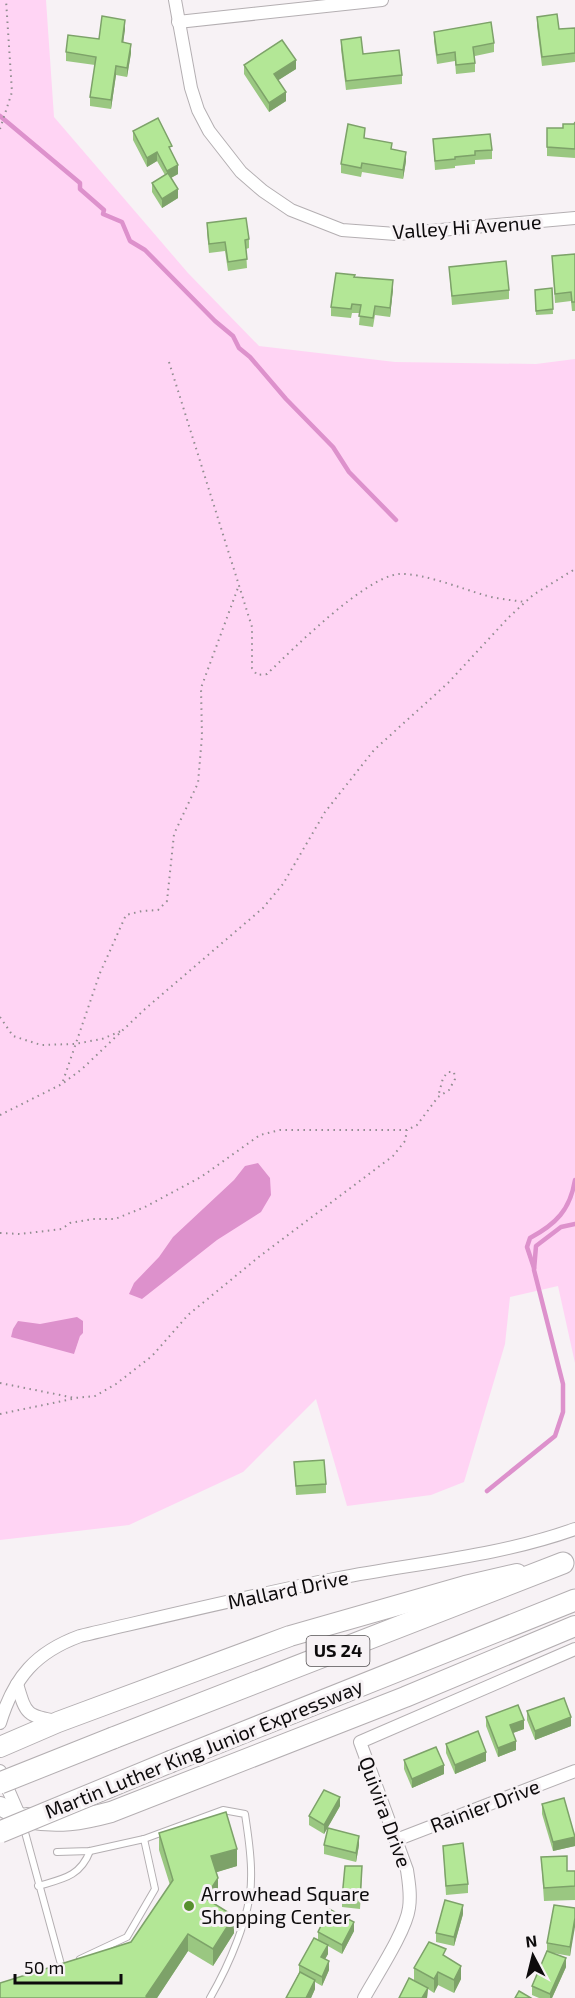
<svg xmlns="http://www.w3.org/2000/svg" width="575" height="1998" viewBox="0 0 575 1998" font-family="'Exo 2',sans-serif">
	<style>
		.green { fill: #ffd4f4 }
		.water { fill: #dd91cc }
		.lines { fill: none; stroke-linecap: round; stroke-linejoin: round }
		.stream { stroke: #dd91cc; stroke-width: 4.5 }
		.service-casing { stroke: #b4afb2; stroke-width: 8 }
		.minor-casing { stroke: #b4afb2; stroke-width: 14 }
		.primary-casing { stroke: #b4afb2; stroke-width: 20 }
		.trunk-casing { stroke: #b4afb2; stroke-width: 22 }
		.motorway-casing { stroke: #b4afb2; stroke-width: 23 }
		.path { stroke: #918d90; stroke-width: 2; stroke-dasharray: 1.5 4.5; stroke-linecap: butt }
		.service { stroke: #fff; stroke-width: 6 }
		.minor { stroke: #fff; stroke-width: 12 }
		.primary { stroke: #fff; stroke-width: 18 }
		.trunk { stroke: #fff; stroke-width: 20 }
		.motorway { stroke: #fff; stroke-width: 21 }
		.motorway-bridge-casing { stroke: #b4afb2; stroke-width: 23; stroke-linecap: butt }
		.motorway-bridge { stroke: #fff; stroke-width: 21 }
		.wall { fill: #9ac781 }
		.shaded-wall { fill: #7da269 }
		.building { fill: #b3e796; stroke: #7da269; stroke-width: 1.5 }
		.poi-dot { fill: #57902e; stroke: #f7f2f5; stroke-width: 2 }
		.labels { text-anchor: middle; stroke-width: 6; stroke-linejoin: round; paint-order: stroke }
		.shield { fill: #f7f2f5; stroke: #535052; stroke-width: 1.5 }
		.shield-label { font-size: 18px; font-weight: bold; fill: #0d0b0c }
		.street-label { font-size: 20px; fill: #0d0b0c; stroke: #f7f2f5 }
		.poi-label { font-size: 20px; fill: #0d0b0c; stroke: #f7f2f5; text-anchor: start }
	</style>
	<rect width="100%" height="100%" fill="#f7f2f5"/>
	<!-- green -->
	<path class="green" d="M0 0H46L54 117 188 273 259 346 395 362 536 364 575 359V1363L558 1286 510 1297 505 1344 464 1482 431 1495 347 1506 316 1399 243 1472 129 1525 0 1540Z"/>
	<!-- water -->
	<g class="water">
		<path d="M258 1163 270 1178 271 1195 261 1212 217 1240 142 1299 129 1294 134 1283 159 1257 173 1237 234 1180 245 1166Z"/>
		<path d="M77 1317 83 1321V1333L80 1336 74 1354 11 1337 13 1329 18 1321 40 1324Z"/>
	</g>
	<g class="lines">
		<!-- stream -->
		<g class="stream">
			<path d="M0 116 80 183V189L104 210 103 214 122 222 130 241 145 250 215 321 233 336 239 348 250 357 286 399 333 447 349 472 396 520"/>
			<path d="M534 1268 527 1247 530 1238C556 1224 570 1210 575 1180"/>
			<path d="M487 1491 555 1436 563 1412V1384L534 1270 536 1246 561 1227 575 1224"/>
		</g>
		<!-- service casing -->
		<g class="service-casing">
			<g id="service">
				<path d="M23 1825 62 1968 58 1969"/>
				<path d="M57 1852 90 1851 144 1839 223 1810 245 1814C248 1835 252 1857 251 1879 251 1916 228 1967 210 1998"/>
				<path d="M38 1886C62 1879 80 1877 90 1851"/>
				<path d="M80 1959 127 1937 155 1889 144 1839"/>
			</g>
		</g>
		<!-- minor casing -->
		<g class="minor-casing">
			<g id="minor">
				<path d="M175 0 191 88 198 110 209 131 241 172 263 191 291 210 342 230 396 234 575 218"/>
				<path d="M178 22 382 0"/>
				<path d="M17 1684C26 1714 26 1716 57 1721"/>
				<path d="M0 1723C14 1677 36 1652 80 1636 166 1616 252 1595 339 1578 417 1563 500 1556 575 1529"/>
				<path d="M0 1771 20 1817"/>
				<path d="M396 1840 575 1771"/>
				<path d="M364 1998C376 1976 406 1931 409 1908 411 1895 409 1883 407 1870L360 1742 575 1649"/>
			</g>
		</g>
		<!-- primary casing -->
		<g class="primary-casing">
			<path id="primary" d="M0 1806 20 1817"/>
		</g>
		<!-- trunk casing -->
		<g class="trunk-casing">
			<g id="trunk">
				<path d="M0 1747 58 1722 290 1636 465 1586 517 1574"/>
				<path d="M27 1818C58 1824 81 1820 111 1812L405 1697 575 1626"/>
			</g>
		</g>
		<!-- motorway casing -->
		<g class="motorway-casing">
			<g id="motorway">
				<path d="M113 1738 563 1563"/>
				<path d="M172 1761 575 1600"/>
			</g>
		</g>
		<!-- path -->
		<g class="path">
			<path d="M0 129 12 92 6 0"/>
			<path d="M169 362 252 627V668L257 675 267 674C293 649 365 577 399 574 423 573 460 588 484 595 497 599 511 600 525 602"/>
			<path d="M0 1017 13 1036 41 1045 74 1044 102 1039 121 1031"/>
			<path d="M63 1081 100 973 126 915 142 911 158 910 167 901 174 834 198 783 202 736 201 688 239 585"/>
			<path d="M0 1115 62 1084 82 1069 145 1009 263 908 283 884 325 812 374 750 448 683 509 617 533 595 575 569"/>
			<path d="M0 1233 20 1234 62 1229 70 1223 93 1219H115L145 1207 201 1177 260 1135 280 1130H407L417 1125 438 1097 449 1090 455 1079 454 1072H448L443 1078 438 1097"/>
			<path d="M0 1383 75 1398 95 1396 116 1384 152 1356 188 1315 260 1256 393 1156 405 1141 407 1130"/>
			<path d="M0 1414 72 1399"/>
		</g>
		<!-- service -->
		<use href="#service" class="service"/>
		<!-- minor -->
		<use href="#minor" class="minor"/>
		<!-- primary -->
		<use href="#primary" class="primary"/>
		<!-- trunk -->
		<use href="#trunk" class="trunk"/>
		<!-- motorway -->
		<use href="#motorway" class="motorway"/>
		<!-- motorway-bridge casing -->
		<g class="motorway-bridge-casing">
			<g id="motorway-bridge">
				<path d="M0 1783 113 1738"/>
				<path d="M0 1832 172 1761"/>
			</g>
		</g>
		<!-- motorway-bridge -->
		<use href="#motorway-bridge" class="motorway-bridge"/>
	</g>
	<!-- wall -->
	<g class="wall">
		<path d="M537 17 559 29 575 28V62L542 66 537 26Z"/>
		<path d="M125 29 123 43 131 53 127 77 116 75 111 109 90 106V97L95 65 66 61V52Z"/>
		<path d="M434 32 494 43V52L475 56V72L456 74 455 61 437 64 434 41Z"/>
		<path d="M341 40 363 54 402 75V84L346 90 341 49Z"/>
		<path d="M244 65 296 69 278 80 286 101 269 112 244 74Z"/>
		<path d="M575 122V158L547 156V128H563L574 124Z"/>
		<path d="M133 131 172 154 178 174 171 178 178 198 162 208 152 192V183L165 175 157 161 147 167 133 140Z"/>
		<path d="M365 139 392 149 406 161 403 179 362 172 361 177 341 173V164Z"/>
		<path d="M433 139 492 150V159L475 160V164L455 166V168L435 170Z"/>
		<path d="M207 223 249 239V248L246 249 247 268 228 271 225 251 209 253 207 232Z"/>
		<path d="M575 254V311H572L571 301 555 303 552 256Z"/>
		<path d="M449 267 509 290V299L452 305Z"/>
		<path d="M355 277 393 289 390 317 375 315 373 327 359 325 360 313H352L351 318 331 316V307Z"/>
		<path d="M552 288 553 314 536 315 535 290Z"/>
		<path d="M294 1462 326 1484V1493L296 1495Z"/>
		<path d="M527 1711 571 1726 535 1740 527 1720Z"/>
		<path d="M486 1717 524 1729 513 1733 516 1750 498 1757 486 1726Z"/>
		<path d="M446 1744 486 1761 455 1774 446 1753Z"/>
		<path d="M404 1760 444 1774 412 1788 404 1769Z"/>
		<path d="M542 1804 575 1846 553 1851 542 1814Z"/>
		<path d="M340 1806 324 1834 309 1825V1816Z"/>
		<path d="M159 1833 237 1866 216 1872 218 1895 213 1903 234 1933 213 1966 188 1951 157 1998H0L131 1942 170 1885 159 1850Z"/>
		<path d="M324 1845H359L356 1862 324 1854Z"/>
		<path d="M443 1846 468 1884V1893L446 1895Z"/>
		<path d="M541 1857 567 1871H575V1900L544 1901Z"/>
		<path d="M362 1875 360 1909 342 1907V1898Z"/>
		<path d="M575 1908 570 1956 553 1953 566 1967 552 1998H539L532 1995V1986L547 1951V1943Z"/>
		<path d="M463 1914 454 1946 436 1942V1933Z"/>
		<path d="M354 1931 342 1954 328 1946V1954L325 1959 329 1970 322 1986 315 1982V1989L311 1998H286L299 1973V1965L318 1940V1932Z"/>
		<path d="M446 1957 461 1979 454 1993 438 1985 434 1993 428 1989 427 1998H399L414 1980V1968Z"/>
	</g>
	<!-- shaded-wall -->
	<g class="shaded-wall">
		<path d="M125 20V29L122 51V42Z"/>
		<path d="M131 44V53L127 77V68Z"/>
		<path d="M296 60V69L274 83V74Z"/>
		<path d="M116 66V75L111 109V100Z"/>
		<path d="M286 92V101L269 112V103Z"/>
		<path d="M157 152V161L147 167V158Z"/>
		<path d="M406 152V161L403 179V170Z"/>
		<path d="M178 165V174L167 180V171Z"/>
		<path d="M178 189V198L162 208V199Z"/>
		<path d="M393 280V289L390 317V308Z"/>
		<path d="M571 1717V1726L535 1740V1731Z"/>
		<path d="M524 1720V1729L510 1734V1725Z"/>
		<path d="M516 1741V1750L498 1757V1748Z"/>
		<path d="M486 1752V1761L455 1774V1765Z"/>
		<path d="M444 1765V1774L412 1788V1779Z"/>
		<path d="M340 1797V1806L324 1834V1825Z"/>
		<path d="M359 1836V1845L356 1862V1853Z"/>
		<path d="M575 1837V1846L553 1851V1842Z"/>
		<path d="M237 1849V1866L211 1874V1856Z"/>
		<path d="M218 1878V1895L205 1915V1898Z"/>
		<path d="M463 1905V1914L454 1946V1937Z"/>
		<path d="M234 1916V1933L213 1966V1949Z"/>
		<path d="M575 1918V1927L570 1956V1947Z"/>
		<path d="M354 1922V1931L342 1954V1945Z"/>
		<path d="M188 1934V1951L157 1998H146V1996Z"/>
		<path d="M328 1945V1954L321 1966V1957Z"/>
		<path d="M566 1958V1967L552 1998H550V1994Z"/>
		<path d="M329 1961V1970L322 1986V1977Z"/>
		<path d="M461 1966V1979L454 1993V1980Z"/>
		<path d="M438 1972V1985L434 1993V1979Z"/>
		<path d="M315 1980V1989L311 1998H306Z"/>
		<path d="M428 1988 427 1998H422Z"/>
	</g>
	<!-- building -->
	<g class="building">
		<path d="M557 14 559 29 575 28V53L542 57 537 17Z"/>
		<path d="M102 16 125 20 122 42 131 44 127 68 116 66 111 100 90 97 96 57 66 52 68 35 99 39Z"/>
		<path d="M491 22 494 43 473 47 475 63 456 65 455 52 437 55 434 32Z"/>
		<path d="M361 37 363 54 399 50 402 75 346 81 341 40Z"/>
		<path d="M282 40 296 60 274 74 286 92 269 103 244 65Z"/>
		<path d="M158 118 172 146 169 147 178 165 167 171 157 152 147 158 133 131Z"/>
		<path d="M575 122V149L547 147V128H563V124H574Z"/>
		<path d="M348 124 365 128 364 138 392 143 391 149 406 152 403 170 362 163 361 168 341 164Z"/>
		<path d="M490 134 492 150 475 151V155L455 157V159L435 161 433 139Z"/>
		<path d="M168 173 178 189 162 199 152 183Z"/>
		<path d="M246 218 249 239 245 240 247 259 228 262 225 242 209 244 207 223Z"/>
		<path d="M575 254V302H572L571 292 555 294 552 256Z"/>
		<path d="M506 261 509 290 452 296 449 267Z"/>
		<path d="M336 273 355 275 354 277 393 280 390 308 375 306 373 318 359 316 361 305 352 304 351 309 331 307Z"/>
		<path d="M552 288 553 309 536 311 535 290Z"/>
		<path d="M324 1460 326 1484 296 1486 294 1462Z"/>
		<path d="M564 1698 571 1717 535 1731 527 1711Z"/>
		<path d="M518 1705 524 1720 510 1725 516 1741 498 1748 486 1717Z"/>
		<path d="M478 1731 486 1752 455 1765 446 1744Z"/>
		<path d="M436 1747 444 1765 412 1779 404 1760Z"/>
		<path d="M324 1790 340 1797 324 1825 309 1816Z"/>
		<path d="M564 1798 575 1837 553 1842 542 1804Z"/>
		<path d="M226 1812 237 1849 211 1856 218 1878 205 1898 234 1916 213 1949 188 1934 146 1996 147 1998H0V1983L131 1942 173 1880 159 1833Z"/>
		<path d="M328 1828 359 1836 356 1853 324 1845Z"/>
		<path d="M463 1843 468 1884 446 1886 443 1846Z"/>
		<path d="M567 1856V1871H575V1886L544 1888 541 1857Z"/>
		<path d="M345 1866H362L360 1900 342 1898Z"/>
		<path d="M445 1900 463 1905 454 1937 436 1933Z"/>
		<path d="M554 1905 575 1908V1918L570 1947 547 1943Z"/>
		<path d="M329 1909 354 1922 342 1945 318 1932Z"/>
		<path d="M314 1938 328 1945 321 1957 329 1961 322 1977 299 1965Z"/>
		<path d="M429 1942 446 1949 443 1955 461 1966 454 1980 438 1972 434 1979 414 1968Z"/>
		<path d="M547 1951 566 1958 550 1994 532 1986Z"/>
		<path d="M300 1972 315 1980 306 1998H286Z"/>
		<path d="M409 1978 428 1988 422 1998H399Z"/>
		<path d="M519 1991 531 1998H515Z"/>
	</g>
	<!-- markers -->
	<circle class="poi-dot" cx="189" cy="1906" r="6"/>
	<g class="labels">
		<!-- shield labels -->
		<rect class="shield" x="306.5" y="1636" width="63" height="30" rx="4.5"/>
		<g class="shield-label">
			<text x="338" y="1657">US 24</text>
		</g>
		<!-- street labels -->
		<g class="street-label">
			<text transform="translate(467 227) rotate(-4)" y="7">Valley Hi Avenue</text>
			<text transform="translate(288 1590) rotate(-12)" y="7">Mallard Drive</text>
			<text transform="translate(204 1749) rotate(-22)" y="7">Martin Luther King Junior Expressway</text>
			<text transform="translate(485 1806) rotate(-21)" y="7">Rainier Drive</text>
			<text transform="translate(385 1812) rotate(70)" y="7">Quivira Drive</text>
		</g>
		<!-- poi labels -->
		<g class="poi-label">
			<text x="201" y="1901">Arrowhead Square<tspan x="201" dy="23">Shopping Center</tspan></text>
		</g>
	</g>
	<!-- north arrow -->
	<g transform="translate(533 1956) rotate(353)" stroke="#f7f2f5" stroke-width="4.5" paint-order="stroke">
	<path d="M0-4.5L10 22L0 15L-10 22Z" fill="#0d0b0c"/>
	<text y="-9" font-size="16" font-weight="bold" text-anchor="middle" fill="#0d0b0c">N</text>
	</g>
	<!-- scale -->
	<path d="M15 1974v9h106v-9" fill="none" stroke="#0d0b0c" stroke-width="3"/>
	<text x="24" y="1974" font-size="18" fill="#0d0b0c" stroke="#f7f2f5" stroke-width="4.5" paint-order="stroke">50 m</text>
</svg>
